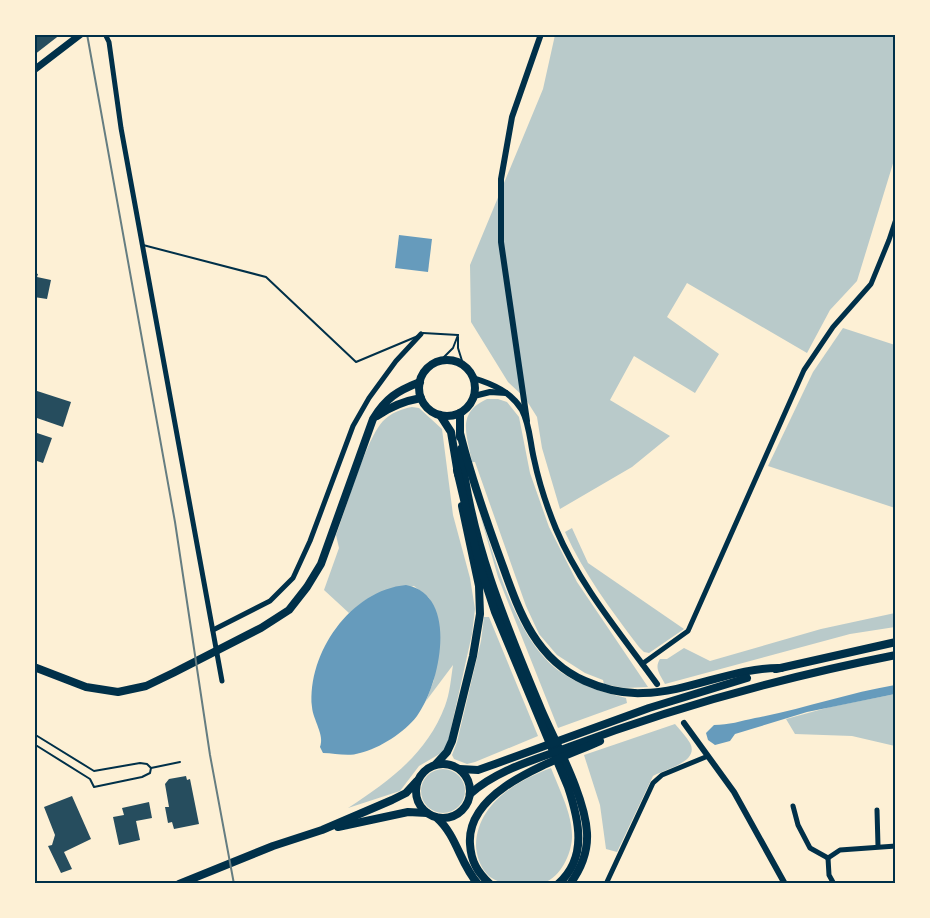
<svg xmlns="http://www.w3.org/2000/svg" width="930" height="918" viewBox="0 0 930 918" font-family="Raleway,sans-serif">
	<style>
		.green { fill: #b9caca }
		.water { fill: #669bbc }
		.building { fill: #264d5e }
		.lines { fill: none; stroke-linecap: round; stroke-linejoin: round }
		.service { stroke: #003049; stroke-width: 2 }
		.minor { stroke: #003049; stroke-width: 5 }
		.tertiary { stroke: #003049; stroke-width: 6 }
		.secondary { stroke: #003049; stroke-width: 7 }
		.primary { stroke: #003049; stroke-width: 8 }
		.trunk { stroke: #003049; stroke-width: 8 }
		.rail { stroke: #657d81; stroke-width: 2 }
		.neatline { fill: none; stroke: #003049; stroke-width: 2 }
	</style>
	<rect width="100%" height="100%" fill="#fdf0d5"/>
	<!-- green -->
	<g class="green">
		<path d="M555 35H895V157L857 281 830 310 807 353 687 283 667 317 719 354 695 393 634 356 610 400 670 436 632 467 560 509 542 448 537 417 525 398 508 382 471 322 470 265 543 89Z"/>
		<path d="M843 328 895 345V508L768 466 813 372Z"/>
		<path d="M487 399H498L507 402 519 417 530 473 549 527 577 582 648 687 624 688 604 684 603 680 585 673 557 655 539 634 526 606 475 462H472C467 435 456 413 487 399Z"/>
		<path d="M412 407 419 408 442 429 453 515 470 578 475 609 472 634 448 742 443 752 419 766 400 791 348 808C389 781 427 754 445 706 450 693 451 678 453 665L426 701 434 680 438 619 429 598 414 586 367 599 349 613 324 590 339 548 336 535C346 509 366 439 383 421 391 413 401 409 412 407Z"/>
		<path d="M479 511C497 562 515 641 562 673 581 686 603 692 626 698L627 703 558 728 498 577Z"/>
		<path d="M572 528 588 563 684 629 649 653 644 652 639 647C611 610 584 574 565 532Z"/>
		<path d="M895 613V627L850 634 665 684C660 675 654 668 660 659H667L684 648 710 661 821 629Z"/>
		<path d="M484 617H489L538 736 475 762 467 764 454 759 452 755 457 742 481 641Z"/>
		<path d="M895 694V746L852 736 795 734 786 719 830 707Z"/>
		<path d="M675 724C680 730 686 736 690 743 700 762 665 769 653 776L617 852 606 849 600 805 584 755Z"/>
		<path d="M551 768C559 789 573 815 572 838 571 855 561 876 544 883 537 886 525 883 517 883 506 883 495 883 487 874 480 867 476 854 476 845 477 804 516 781 551 768Z"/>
		<circle cx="443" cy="791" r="22"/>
	</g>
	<!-- water -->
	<g class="water">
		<path d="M399 235 432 239 428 272 395 268Z"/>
		<path d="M406 585C460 595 440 685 417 716 404 733 380 748 360 753 348 757 335 753 323 753L320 747C325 735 313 720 312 707 307 653 351 590 406 585Z"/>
		<path d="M895 685V694L807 712 735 734 730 741 715 745 708 740 706 733 714 725C729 725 741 721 755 718 803 709 848 693 895 685Z"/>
	</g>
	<!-- building -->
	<g class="building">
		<path d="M34 34H61L34 55Z"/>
		<path d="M34 273 38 274 37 277 51 280 47 299 34 297Z"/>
		<path d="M34 390 71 402 63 427 34 417Z"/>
		<path d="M34 432 52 438 43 463 34 460Z"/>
		<path d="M186 776 187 780 190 779 199 824 174 829 172 822 168 823 165 807H169L165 784 169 779Z"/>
		<path d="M72 796 91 839 64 852 72 869 61 873 48 846 52 845 55 835 44 807Z"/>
		<path d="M149 802 152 818 136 821 140 840 119 845 113 817 124 815 122 808Z"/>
	</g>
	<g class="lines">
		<!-- service -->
		<g class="service">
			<path d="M143 245 266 277 356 362 418 336"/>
			<path d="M423 333 458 335"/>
			<path d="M458 337V348L463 364"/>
			<path d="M441 360 453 348 458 335"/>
			<path d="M34 734 94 771 140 763 147 764 151 768"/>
			<path d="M34 744 90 779 94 787 142 777 150 773 151 768 180 762"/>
		</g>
		<!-- minor -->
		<g class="minor">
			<path d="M105 34 109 42 121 128 222 681"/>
			<path d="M213 630 270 601 293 578 310 541 353 426 369 398 396 361 421 334"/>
			<path d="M642 664 688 631 804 370 833 327 871 284 889 240 896 219"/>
			<path d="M793 806 798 825 810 848 828 858"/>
			<path d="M877 810 878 846"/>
			<path d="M828 858 840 850 896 846"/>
			<path d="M828 858 829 875 834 884"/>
			<path d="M606 884 653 783 662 775 708 756"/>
		</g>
		<!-- tertiary -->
		<g class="tertiary">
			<path d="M473 378C493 384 511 392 522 410 530 425 530 443 534 459 539 483 547 507 556 529 580 586 621 634 657 684"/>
			<path d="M474 396 490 392 506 393"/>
			<path d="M527 421 501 242V179L512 117 541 34"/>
			<path d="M684 723 734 792 785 884"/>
		</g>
		<!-- secondary -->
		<path class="secondary" d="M34 70 81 34"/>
		<!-- primary -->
		<g class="primary">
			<circle cx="447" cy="388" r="28"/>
			<path d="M460 413V437"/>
			<path d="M440 415 451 432 458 474"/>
			<path d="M377 416C391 406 404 401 421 398"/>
			<path d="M461 449C470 540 506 625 541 709 556 744 585 796 587 833 588 852 581 869 570 884"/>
			<path d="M34 667 86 687 118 692 146 686 173 673 261 628 289 610 307 587 321 564 373 419C386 398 397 391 420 382"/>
			<circle cx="443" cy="791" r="27"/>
			<path d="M436 764 447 752 452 741 473 656 480 614 479 586 462 506"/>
			<path d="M437 818C457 836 460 864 478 884"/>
			<path d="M338 827 408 812 427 813"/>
			<path d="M179 884 273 846 322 830 392 800 406 793 417 781"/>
		</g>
		<!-- trunk -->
		<g class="trunk">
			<path d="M460 433C470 473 483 511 497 550 516 601 530 657 585 681 603 689 623 694 643 693 690 692 734 667 781 668"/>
			<path d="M457 470 479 563 495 612 568 787C579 820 588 858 558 884"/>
			<path d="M776 669 896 642"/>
			<path d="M460 769 478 770 495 764 649 708 747 678"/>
			<path d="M470 794C498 769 535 760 569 747 675 707 784 677 896 655"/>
			<path d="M490 884C477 872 471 861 470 844 466 787 559 760 600 741"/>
		</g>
		<!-- rail -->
		<path class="rail" d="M87 34 175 522 210 755 234 884"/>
	</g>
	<!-- border -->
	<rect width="930" height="918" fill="none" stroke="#fdf0d5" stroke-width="72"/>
	<rect x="36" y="36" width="858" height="846" class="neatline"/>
</svg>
